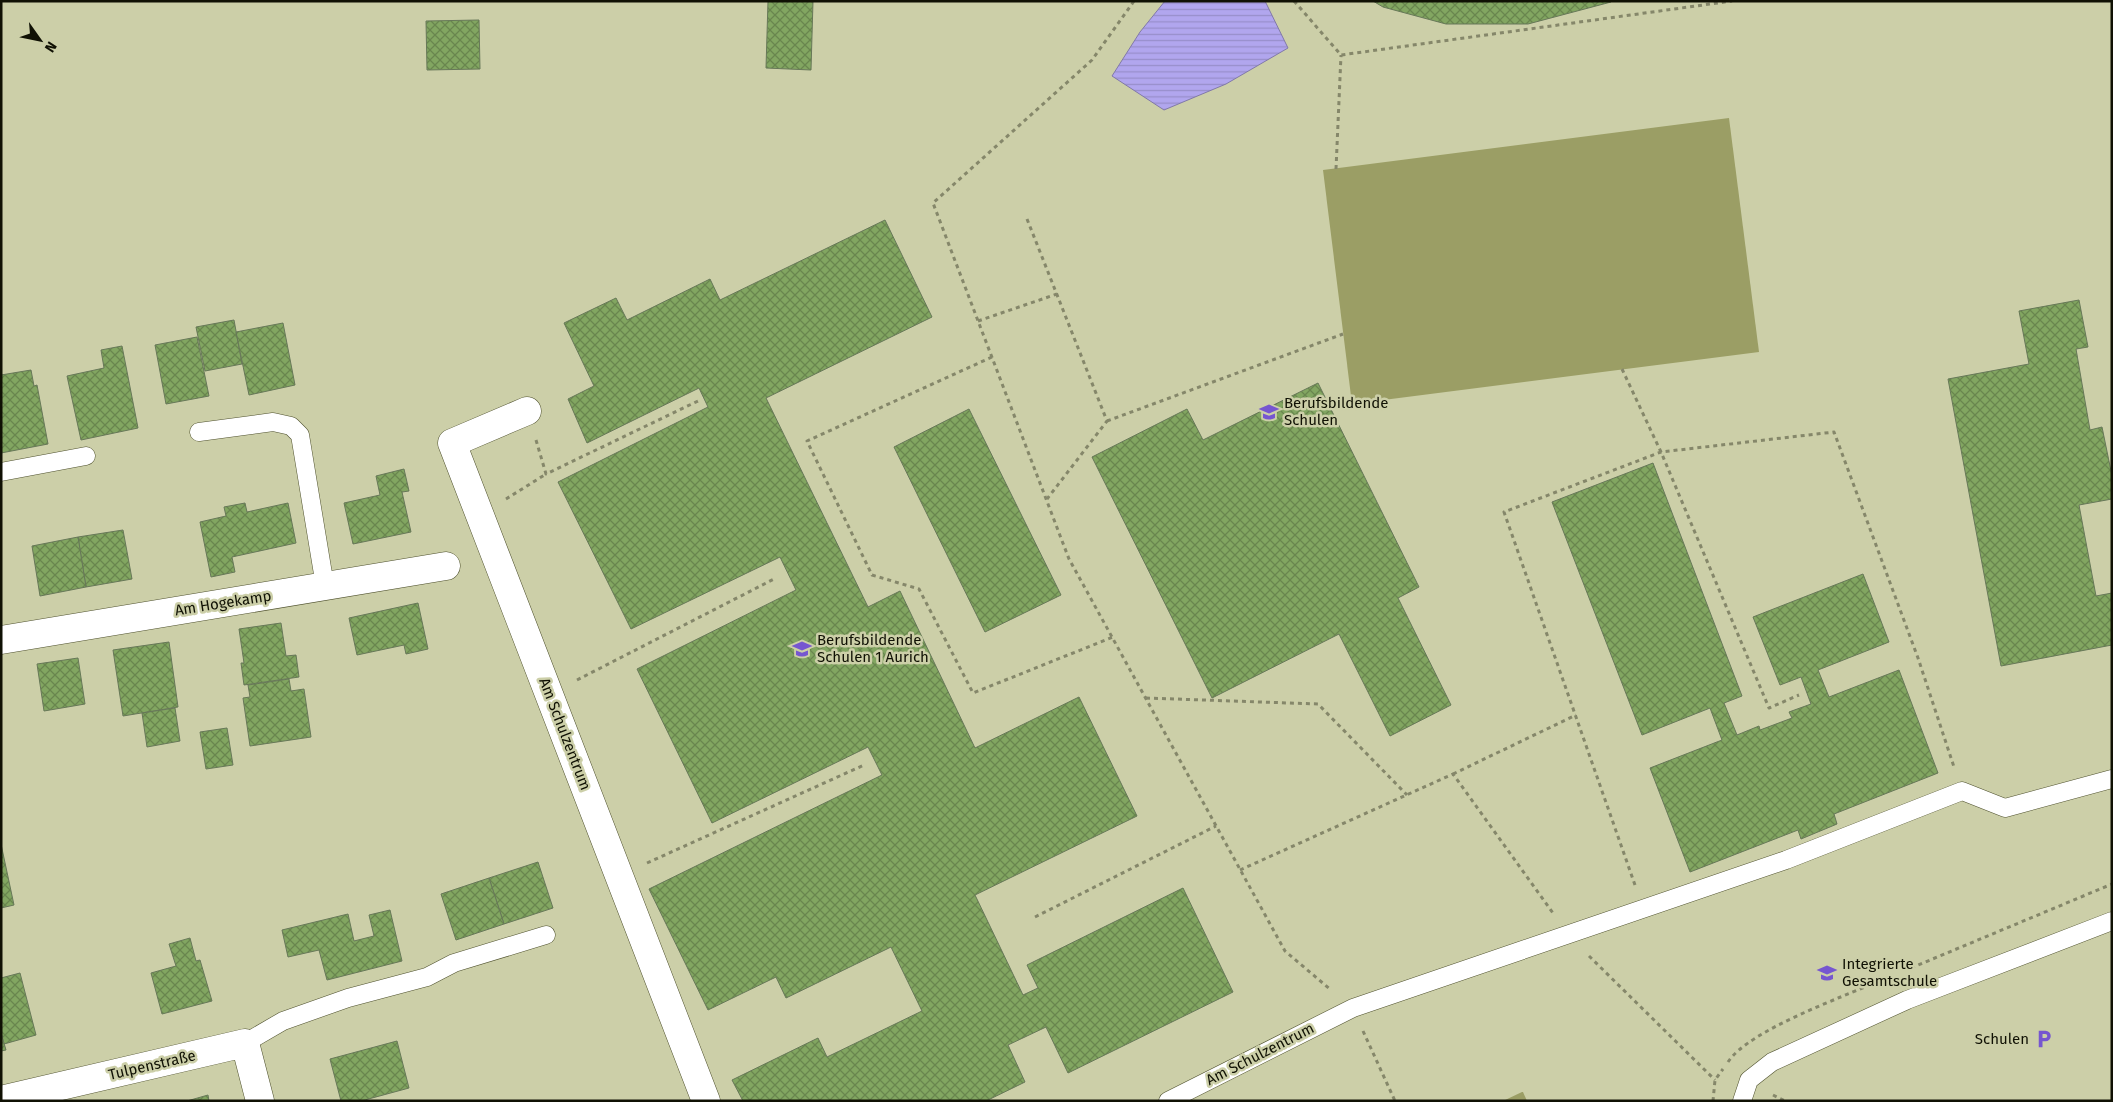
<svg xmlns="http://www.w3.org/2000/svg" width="2113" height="1102" viewBox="0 0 2113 1102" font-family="'Fira Sans',sans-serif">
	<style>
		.green { fill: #9b9e65 }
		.water { fill: url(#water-rules); stroke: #8179a8 }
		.building { fill: url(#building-cross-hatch); stroke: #677858 }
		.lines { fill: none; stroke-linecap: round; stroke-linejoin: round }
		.lane-casing { stroke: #4f512e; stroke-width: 19 }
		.street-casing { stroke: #4f512e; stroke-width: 29 }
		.path { stroke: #85876a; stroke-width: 3; stroke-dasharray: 4 4; stroke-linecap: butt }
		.lane { stroke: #fff; stroke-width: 18 }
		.street { stroke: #fff; stroke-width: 28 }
		.labels { text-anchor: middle; stroke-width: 5; stroke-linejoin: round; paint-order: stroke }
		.poi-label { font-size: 15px; fill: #101104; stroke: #cccfa8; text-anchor: start }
		.street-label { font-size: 15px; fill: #101104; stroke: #cccfa8 }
	</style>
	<defs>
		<pattern id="water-rules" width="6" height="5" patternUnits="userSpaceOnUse" patternTransform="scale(1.25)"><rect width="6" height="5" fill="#b1a6ee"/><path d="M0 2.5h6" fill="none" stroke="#978eca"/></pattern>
		<pattern id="building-cross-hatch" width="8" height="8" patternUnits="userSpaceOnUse" patternTransform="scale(1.25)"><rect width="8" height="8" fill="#82a661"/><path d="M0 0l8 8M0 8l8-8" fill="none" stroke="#69864e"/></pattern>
	</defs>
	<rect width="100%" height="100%" fill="#cccfa8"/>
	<!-- green -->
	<g class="green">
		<path d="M1729 118 1759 352 1352 404 1323 170Z"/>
		<path d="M1523 1092 1527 1101H1503L1522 1092Z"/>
	</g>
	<!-- water -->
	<path class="water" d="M1165 1H1265L1288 48 1226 84 1164 110 1112 76 1140 32Z"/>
	<!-- building -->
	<g class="building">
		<path d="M768 1H813L811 70 766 68Z"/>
		<path d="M1373 1H1611V2L1528 24H1446L1383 7Z"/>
		<path d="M479 20 480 69 427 70 426 21Z"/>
		<path d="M885 220 932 317 766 398 868 607 900 591 975 748 1079 697 1137 816 975 895 1023 995 1038 988 1027 965 1183 888 1233 992 1068 1073 1046 1027 1008 1045 1025 1082 986 1101H743L732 1080 818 1038 827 1057 922 1011 891 947 786 998 776 977 708 1010 649 889 882 775 868 747 712 823 637 669 796 590 780 557 631 629 558 482 708 407 699 388 587 443 568 399 594 386 564 323 616 298 627 320 710 279 720 300Z"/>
		<path d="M2079 300 2088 347 2076 349 2090 430 2102 427 2112 476V499L2079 505 2096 596 2112 593V645L2001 666 1948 379 2029 364 2019 311Z"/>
		<path d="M234 320 242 364 205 371 196 327Z"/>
		<path d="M283 323 295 385 249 395 236 332Z"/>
		<path d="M197 337 209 396 166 404 155 345Z"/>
		<path d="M122 346 138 428 81 440 67 376 104 368 101 350Z"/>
		<path d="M31 370 34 386 37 385 48 444 1 453V375Z"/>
		<path d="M1318 383 1419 587 1398 598 1451 705 1390 736 1339 634 1212 698 1092 457 1187 409 1203 440Z"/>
		<path d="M969 409 1061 595 985 632 894 447Z"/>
		<path d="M1653 463 1742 696 1724 703 1737 735 1759 726 1760 730 1792 718 1789 712 1811 704 1801 677 1780 685 1753 617 1863 574 1889 642 1818 670 1829 697 1899 670 1938 773 1834 814 1837 824 1801 839 1798 830 1690 872 1650 768 1722 740 1710 708 1642 735 1552 502Z"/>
		<path d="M404 469 409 491 402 492 411 532 353 544 344 503 380 495 376 476Z"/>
		<path d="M245 503 247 512 288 503 296 543 232 557 235 572 211 577 200 522 226 516 224 507Z"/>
		<path d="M123 530 132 579 86 587 78 537Z"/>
		<path d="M78 537 86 587 40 596 32 546Z"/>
		<path d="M418 603 428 649 406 654 404 645 357 655 349 618Z"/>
		<path d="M281 623 286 656 296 655 299 677 244 685 241 663H244L239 629Z"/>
		<path d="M169 642 178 707 123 716 113 650Z"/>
		<path d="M78 658 85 704 44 711 37 664Z"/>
		<path d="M289 679 291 691 304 689 311 737 250 746 243 698 250 697 248 685Z"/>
		<path d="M175 708 180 741 147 747 142 713Z"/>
		<path d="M227 728 233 765 206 769 200 732Z"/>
		<path d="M1 844 14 905 1 908Z"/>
		<path d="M538 862 553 908 504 924 489 878Z"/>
		<path d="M489 878 504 924 456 940 441 894Z"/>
		<path d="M390 910 402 961 327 980 319 950 288 957 282 930 348 914 354 941 374 936 369 915Z"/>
		<path d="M190 938 196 961 200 960 212 1001 162 1014 151 973 176 966 169 944Z"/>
		<path d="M20 973 36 1035 4 1044 1 1033V978Z"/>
		<path d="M1 1033 6 1050 1 1051Z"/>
		<path d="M397 1041 409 1088 361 1101H341L330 1059Z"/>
		<path d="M208 1095 209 1101H187Z"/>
	</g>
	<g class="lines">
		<!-- lane casing -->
		<g class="lane-casing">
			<g id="lane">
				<path d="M199 432 273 422 291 426 300 435 325 586"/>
				<path d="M1 472 86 456"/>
				<path d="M245 1043 283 1021 348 998 427 977 454 963 546 935"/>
				<path d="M1168 1101 1353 1008 1786 860 1962 791 2005 808 2112 779"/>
				<path d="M1742 1101 1749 1080 1772 1062 1907 1000 2112 921"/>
			</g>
		</g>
		<!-- street casing -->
		<g class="street-casing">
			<g id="street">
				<path d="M527 411 452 443 706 1101"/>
				<path d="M1 640 446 566"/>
				<path d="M1 1100 245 1043 260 1101"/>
			</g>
		</g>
		<!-- path -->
		<g class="path">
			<path d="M1134 1 1092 60 933 203 1069 559 1285 951 1331 990"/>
			<path d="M1294 1 1341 55 1732 1"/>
			<path d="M1336 169 1341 55"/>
			<path d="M1027 219 1107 421 1047 499"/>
			<path d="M978 321 1057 294"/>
			<path d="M992 357 807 441 872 575 919 589 973 693 1113 637"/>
			<path d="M1622 369 1661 452 1769 708 1799 695"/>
			<path d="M1107 421 1343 334"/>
			<path d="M536 440 546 474 698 401"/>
			<path d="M506 499 546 474"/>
			<path d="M577 680 774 579"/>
			<path d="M1146 698 1318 704 1407 795"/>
			<path d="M1453 774 1576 715"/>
			<path d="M647 863 864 765"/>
			<path d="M1240 870 1453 774 1553 913"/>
			<path d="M1635 885 1504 512 1661 452 1834 432 1918 658 1954 767"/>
			<path d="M1035 917 1216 826"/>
			<path d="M1589 956 1715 1080"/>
			<path d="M1911 968 2112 884"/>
			<path d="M1363 1031 1395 1101"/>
			<path d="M1728 1062C1749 1030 1841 998 1879 981"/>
			<path d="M1773 1095 1785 1101"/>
			<path d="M1713 1101 1715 1080 1723 1069"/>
		</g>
		<!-- lane -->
		<use href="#lane" class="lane"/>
		<!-- street -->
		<use href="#street" class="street"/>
	</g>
	<!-- icons -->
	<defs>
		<g id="school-bare" transform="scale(1.5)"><path d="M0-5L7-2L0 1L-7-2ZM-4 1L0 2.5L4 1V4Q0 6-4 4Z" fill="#7656d0" stroke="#cccfa8" stroke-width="2.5" paint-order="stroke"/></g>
		<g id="parking-bare" transform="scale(1.5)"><path d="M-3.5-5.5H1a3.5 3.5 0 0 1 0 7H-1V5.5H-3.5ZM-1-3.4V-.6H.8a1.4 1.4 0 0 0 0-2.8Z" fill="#7656d0" stroke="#cccfa8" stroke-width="2.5" paint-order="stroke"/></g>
	</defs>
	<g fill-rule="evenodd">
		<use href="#school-bare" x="1269" y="412"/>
		<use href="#school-bare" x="802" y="649"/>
		<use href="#school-bare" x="1827" y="973"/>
		<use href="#parking-bare" x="2044" y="1039"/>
	</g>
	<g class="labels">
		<!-- poi labels -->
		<g class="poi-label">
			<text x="1284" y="408">Berufsbildende<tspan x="1284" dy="17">Schulen</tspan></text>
			<text x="817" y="645">Berufsbildende<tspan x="817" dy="17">Schulen 1 Aurich</tspan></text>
			<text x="1842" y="969">Integrierte<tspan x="1842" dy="17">Gesamtschule</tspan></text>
			<text x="2029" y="1044" text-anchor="end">Schulen</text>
		</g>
		<!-- street labels -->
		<g class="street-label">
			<text transform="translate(223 603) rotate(-9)" y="5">Am Hogekamp</text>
			<text transform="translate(565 734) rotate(69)" y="5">Am Schulzentrum</text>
			<text transform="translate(1260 1054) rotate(-27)" y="5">Am Schulzentrum</text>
			<text transform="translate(152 1065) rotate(-13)" y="5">Tulpenstraße</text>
		</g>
	</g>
	<!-- border -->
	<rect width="2113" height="1102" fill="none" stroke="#101104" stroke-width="5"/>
	<!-- north arrow -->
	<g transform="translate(40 40) rotate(123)" stroke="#cccfa8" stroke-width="4" paint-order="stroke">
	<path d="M0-4L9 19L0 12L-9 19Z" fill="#101104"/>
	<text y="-8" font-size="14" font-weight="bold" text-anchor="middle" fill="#101104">N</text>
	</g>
</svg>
